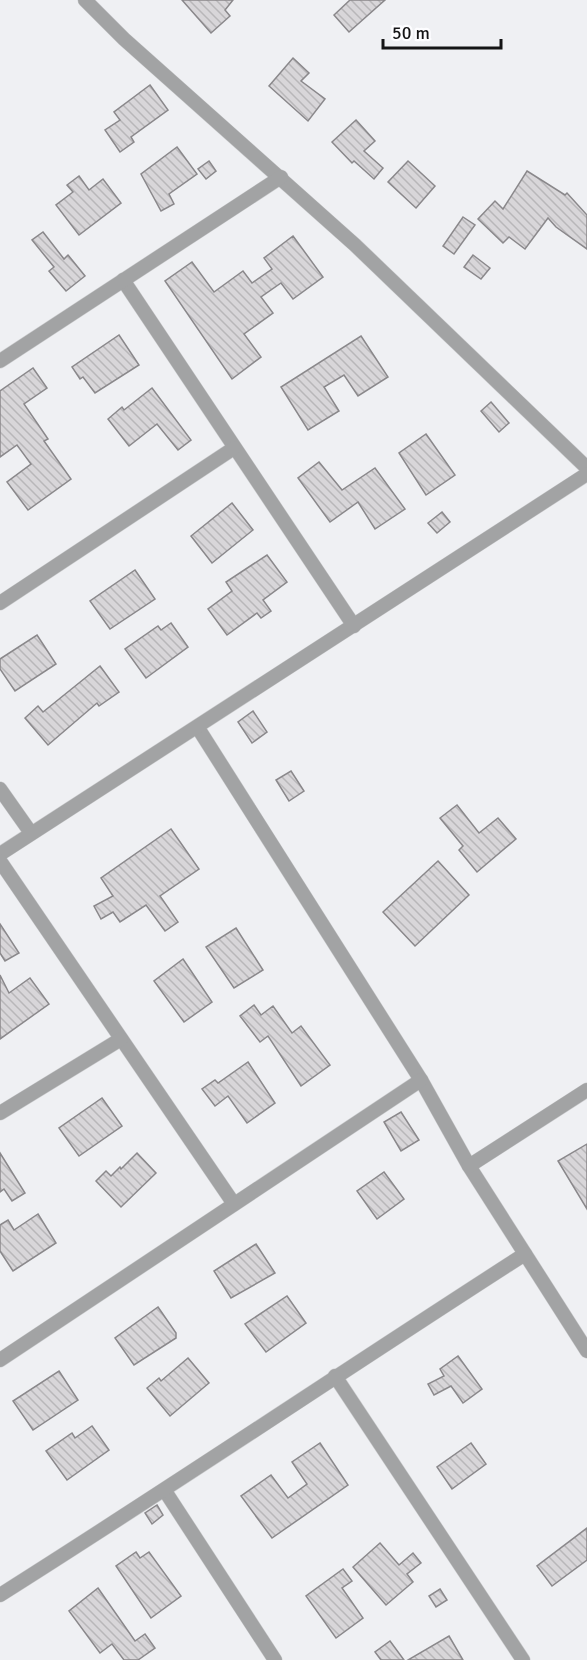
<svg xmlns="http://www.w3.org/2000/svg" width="587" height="1660" viewBox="0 0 587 1660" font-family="Signika,sans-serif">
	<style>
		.building { fill: url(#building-back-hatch); stroke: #8a888b; stroke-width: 1.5 }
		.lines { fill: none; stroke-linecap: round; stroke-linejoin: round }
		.minor-casing { stroke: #cccdcf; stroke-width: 15 }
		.minor { stroke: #a2a3a4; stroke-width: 14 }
	</style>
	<defs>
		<pattern id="building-back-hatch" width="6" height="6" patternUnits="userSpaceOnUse" patternTransform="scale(1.5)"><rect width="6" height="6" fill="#d8d6d9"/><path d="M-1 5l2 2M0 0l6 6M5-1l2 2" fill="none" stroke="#b8b7b9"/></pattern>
	</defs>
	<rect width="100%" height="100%" fill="#eff0f3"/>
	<!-- building -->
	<g class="building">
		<path d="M182 0H233L225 10 230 16 211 33Z"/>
		<path d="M350 0H385L349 32 334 15Z"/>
		<path d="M293 58 309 73 301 81 325 99 308 121 269 86Z"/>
		<path d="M150 85 168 110 131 137 134 142 120 152 105 130 120 120 114 112Z"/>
		<path d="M356 120 375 141 364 151 383 168 374 179 354 161 352 163 332 142Z"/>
		<path d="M177 147 197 174 169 194 174 204 161 211 141 174Z"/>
		<path d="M209 161 216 171 206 179 198 169Z"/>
		<path d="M408 161 435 186 416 208 388 182Z"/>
		<path d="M527 171 565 195 567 193 587 215V249L556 227 548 218 525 249 509 237 503 243 478 219 495 201 503 209Z"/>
		<path d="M79 176 89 190 103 179 121 203 79 235 56 205 73 192 67 185Z"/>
		<path d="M463 217 475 225 454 254 443 246Z"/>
		<path d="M43 232 64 259 68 255 85 276 66 291 49 271 54 267 32 240Z"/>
		<path d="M293 236 323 277 293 299 281 283 261 297 273 313 244 334 261 357 232 379 165 281 192 262 214 292 243 271 252 283 272 269 264 258Z"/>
		<path d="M473 255 490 268 481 279 464 267Z"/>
		<path d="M119 335 139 365 95 393 83 377 80 379 72 367Z"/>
		<path d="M361 336 388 377 358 396 344 375 324 387 339 411 308 430 281 387Z"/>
		<path d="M33 368 47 388 24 404 48 439 44 441 71 479 28 510 7 482 31 464 17 445 0 457V391Z"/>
		<path d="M152 388 191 440 178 450 157 424 129 446 108 419 122 407 124 410Z"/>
		<path d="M491 402 509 423 499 432 481 411Z"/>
		<path d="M426 434 455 475 426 495 399 453Z"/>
		<path d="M319 462 342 490 375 468 405 509 375 529 358 502 330 522 298 478Z"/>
		<path d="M232 503 253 530 212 563 191 536Z"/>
		<path d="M442 512 450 522 437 533 428 523Z"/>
		<path d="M267 555 287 582 263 600 271 611 261 618 257 613 227 635 208 609 232 591 226 582Z"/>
		<path d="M135 570 155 599 110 629 90 601Z"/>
		<path d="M171 623 188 647 146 678 125 649 158 626 161 630Z"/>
		<path d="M37 635 56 664 15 691 0 669V659Z"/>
		<path d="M100 666 119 692 99 706 97 703 48 745 25 718 38 706 43 712Z"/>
		<path d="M253 711 267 732 252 743 238 722Z"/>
		<path d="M291 771 304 791 289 801 276 780Z"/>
		<path d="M457 805 479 833 498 818 516 839 477 872 459 850 463 846 440 818Z"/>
		<path d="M171 829 199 869 160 896 178 922 165 931 146 905 120 922 113 912 101 919 94 906 113 896 101 878Z"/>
		<path d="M438 861 469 895 415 946 383 912Z"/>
		<path d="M0 924 19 953 5 961 0 953Z"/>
		<path d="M236 928 263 970 234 988 206 947Z"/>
		<path d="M183 959 212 1002 184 1022 154 981Z"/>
		<path d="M0 975 9 993 30 978 49 1004 0 1039Z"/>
		<path d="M254 1005 261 1015 273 1006 292 1033 301 1026 330 1065 301 1086 268 1036 260 1042 240 1016Z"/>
		<path d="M248 1062 275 1103 247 1123 228 1096 215 1106 202 1089 215 1080 218 1083Z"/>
		<path d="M102 1098 122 1126 79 1156 59 1128Z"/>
		<path d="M401 1112 419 1140 401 1151 384 1122Z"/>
		<path d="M587 1144V1209L558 1161Z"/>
		<path d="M0 1153 25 1193 12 1201 4 1189 0 1192Z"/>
		<path d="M137 1153 156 1173 121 1207 96 1181 106 1171 111 1176 120 1167 121 1169Z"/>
		<path d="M384 1172 404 1199 377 1219 357 1191Z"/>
		<path d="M38 1214 56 1243 13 1271 0 1251V1225L8 1220 14 1230Z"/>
		<path d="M256 1244 275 1273 231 1298 214 1271Z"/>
		<path d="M287 1296 306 1323 266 1352 245 1324Z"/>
		<path d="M158 1307 176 1333V1338L134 1365 115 1338Z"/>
		<path d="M458 1356 482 1389 463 1403 451 1386 434 1395 428 1384 444 1376 440 1369Z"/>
		<path d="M188 1358 209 1383 170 1416 147 1388 159 1378 161 1381Z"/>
		<path d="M59 1371 78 1400 33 1430 13 1401Z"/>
		<path d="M92 1426 109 1450 67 1480 46 1451 72 1433 75 1438Z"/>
		<path d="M320 1443 348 1485 272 1538 241 1496 271 1475 288 1498 307 1484 292 1462Z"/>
		<path d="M471 1443 486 1464 452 1489 437 1467Z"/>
		<path d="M157 1505 163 1515 152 1524 145 1513Z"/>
		<path d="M587 1528V1560L552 1586 537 1566Z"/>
		<path d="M380 1543 399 1565 413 1553 421 1563 407 1574 413 1582 386 1605 353 1567Z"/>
		<path d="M136 1552 140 1558 149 1552 181 1596 151 1618 116 1566Z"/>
		<path d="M343 1569 352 1581 342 1588 363 1618 336 1638 306 1596Z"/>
		<path d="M98 1588 135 1641 145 1634 155 1648 138 1660H124L112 1644 100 1653 69 1611Z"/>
		<path d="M440 1589 447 1600 436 1607 429 1596Z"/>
		<path d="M449 1636 463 1660H408Z"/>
		<path d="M390 1641 404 1660H381L375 1652Z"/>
	</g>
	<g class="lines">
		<!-- minor casing -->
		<g class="minor-casing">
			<g id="minor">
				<path d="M85 0 124 39 355 245 587 468"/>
				<path d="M123 280 354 626"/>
				<path d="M0 361 281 177"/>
				<path d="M0 603 234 448"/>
				<path d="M198 728 421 1080 469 1166 587 1351"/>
				<path d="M0 789 31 833"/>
				<path d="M0 854 587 474"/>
				<path d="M0 861 234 1204"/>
				<path d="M0 1113 121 1039"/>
				<path d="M469 1166 587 1090"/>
				<path d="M0 1360 421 1080"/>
				<path d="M335 1376 523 1660"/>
				<path d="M165 1491 275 1660"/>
				<path d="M0 1595C176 1484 349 1367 525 1254"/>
			</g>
		</g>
		<!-- minor -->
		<use href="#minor" class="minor"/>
	</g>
	<!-- scale -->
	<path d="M383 39v9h118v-9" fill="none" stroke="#141415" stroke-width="3"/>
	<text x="392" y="39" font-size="18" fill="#141415" stroke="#fdfdff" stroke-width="4.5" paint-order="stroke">50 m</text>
</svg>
